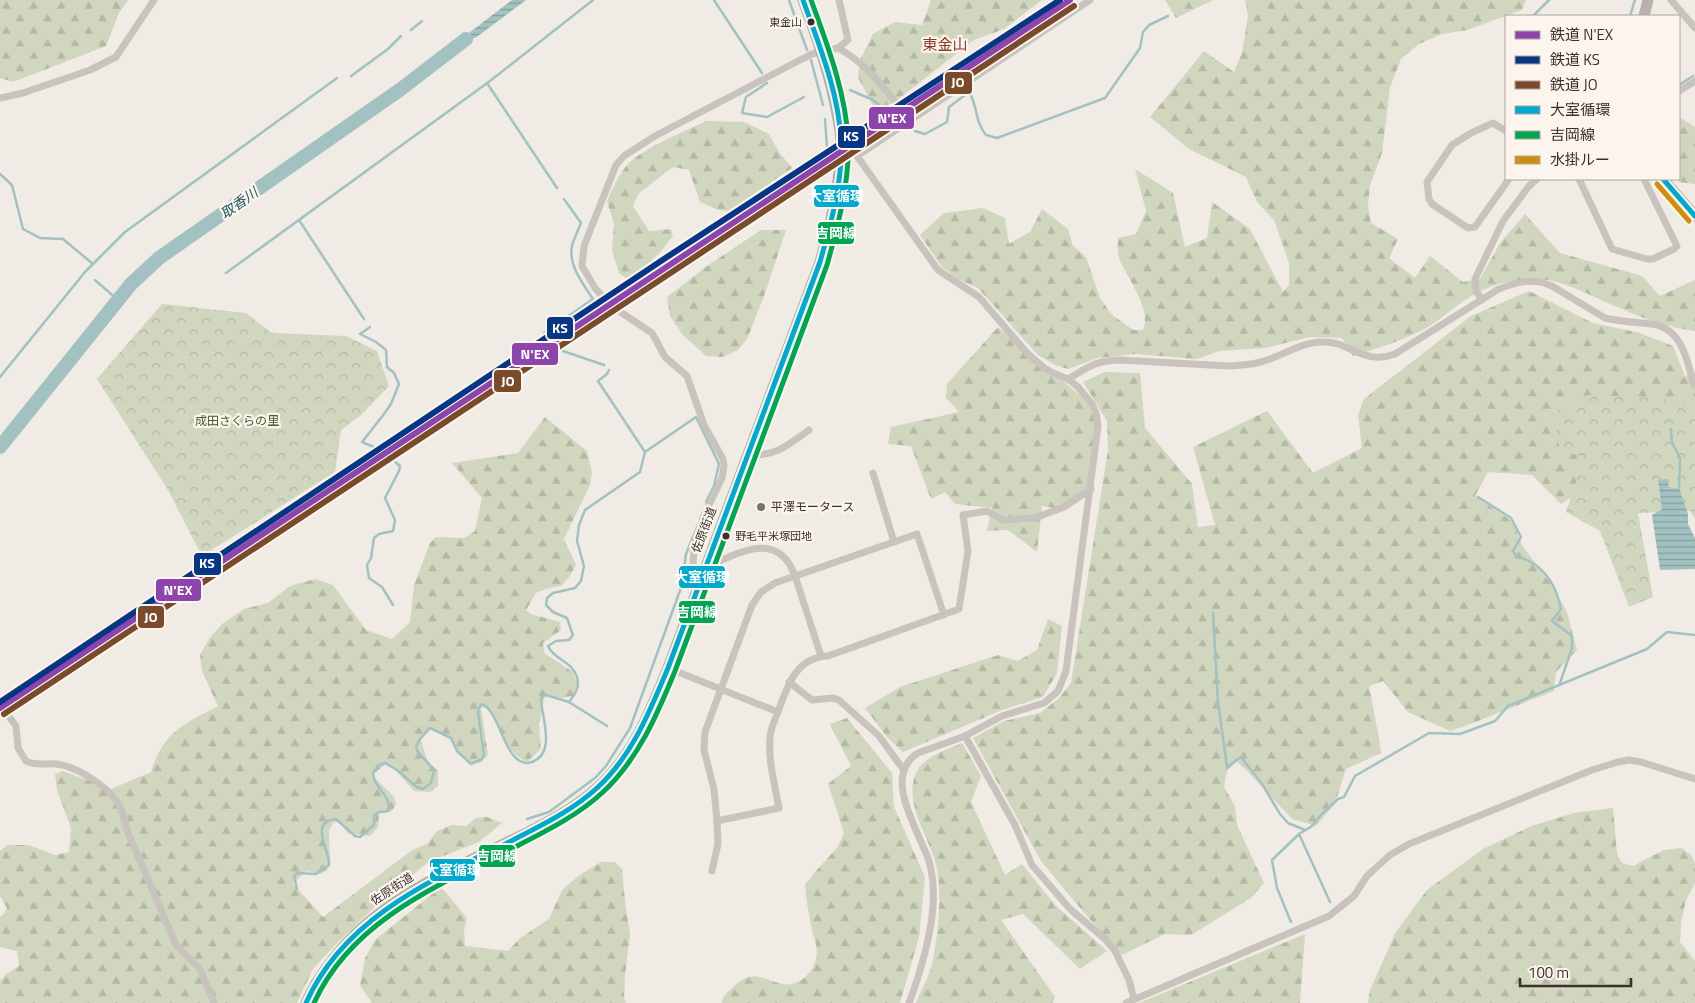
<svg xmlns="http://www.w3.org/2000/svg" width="1695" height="1003" viewBox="0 0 1695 1003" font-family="'Titillium Web','Noto Sans JP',sans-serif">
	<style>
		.forest { fill: url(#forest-firs) }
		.park { fill: url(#park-crowns) }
		.water { fill: url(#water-rules) }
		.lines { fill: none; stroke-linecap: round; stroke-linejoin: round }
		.stream { stroke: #a1c2c1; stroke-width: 2.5 }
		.river { stroke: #a1c2c1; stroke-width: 14 }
		.minor { stroke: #c9c3be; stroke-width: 7 }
		.primary { stroke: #b8b1ad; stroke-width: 11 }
		.trunk { stroke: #b4aea8; stroke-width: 11 }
		.bus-1-casing { stroke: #fbf5ee; stroke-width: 9 }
		.bus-2-casing { stroke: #fbf5ee; stroke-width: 9 }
		.bus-3-casing { stroke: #fbf5ee; stroke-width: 9 }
		.bus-1 { stroke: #00a9ce; stroke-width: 5 }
		.bus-2 { stroke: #00a651; stroke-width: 5 }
		.bus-3 { stroke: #d18e09; stroke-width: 5 }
		.rail-1-casing { stroke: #fbf5ee; stroke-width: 10 }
		.rail-2-casing { stroke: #fbf5ee; stroke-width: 10 }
		.rail-3-casing { stroke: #fbf5ee; stroke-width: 10 }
		.rail-1 { stroke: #8e44ad; stroke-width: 6 }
		.rail-2 { stroke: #073686; stroke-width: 6 }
		.rail-3 { stroke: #7a4b2a; stroke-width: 6 }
		.bus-dot { fill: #3b302b; stroke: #fbf5ee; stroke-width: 2 }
		.poi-dot { fill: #7a716c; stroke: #fbf5ee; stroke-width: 2 }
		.labels { text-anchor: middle; stroke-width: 4.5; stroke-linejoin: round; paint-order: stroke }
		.bus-label { font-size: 11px; fill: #3b302b; stroke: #fbf5ee; text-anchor: end }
		.park-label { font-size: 12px; fill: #4a5a2e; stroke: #fbf5ee }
		.poi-label { font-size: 12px; fill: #3b302b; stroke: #fbf5ee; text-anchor: start }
		.street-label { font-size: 12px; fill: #3b302b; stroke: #fbf5ee }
		.water-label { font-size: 14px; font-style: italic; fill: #1f5a5e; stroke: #fbf5ee }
		.quarter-label { font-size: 15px; fill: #8c3b22; stroke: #fbf5ee }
		.line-badge { stroke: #fbf5ee; stroke-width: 2 }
		.badge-label { font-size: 14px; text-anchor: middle; font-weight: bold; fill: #fff }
	</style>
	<defs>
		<pattern id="forest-firs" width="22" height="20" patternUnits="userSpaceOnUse" patternTransform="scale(1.25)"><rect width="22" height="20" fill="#d1d6bf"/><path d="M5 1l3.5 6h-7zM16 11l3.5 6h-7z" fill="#b4b8a4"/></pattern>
		<pattern id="park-crowns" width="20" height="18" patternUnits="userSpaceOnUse" patternTransform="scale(1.25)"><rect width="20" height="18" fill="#d1d6bf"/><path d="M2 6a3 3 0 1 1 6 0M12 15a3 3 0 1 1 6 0" fill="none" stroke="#b4b8a4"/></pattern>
		<pattern id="water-rules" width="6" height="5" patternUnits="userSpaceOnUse" patternTransform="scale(1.25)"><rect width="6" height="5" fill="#a1c2c1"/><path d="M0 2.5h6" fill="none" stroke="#849e9d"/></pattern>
	</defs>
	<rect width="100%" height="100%" fill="#f0ebe5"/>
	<!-- forest -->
	<g class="forest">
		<path d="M0 0H128L119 13 106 46 13 82 0 78Z"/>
		<path d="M931 0H1042L1004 29 974 40 901 97 884 108H874L858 77 860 60 873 34 895 22 922 25Z"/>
		<path d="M1165 0H1213L1176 18Z"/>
		<path d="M1245 0H1526L1522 10 1467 30 1442 34 1419 44 1401 59 1390 87 1382 153 1370 185 1368 206 1371 223 1398 239 1389 258 1415 278 1430 256 1463 282 1480 279 1500 243 1525 214 1560 253 1642 276 1660 296 1695 280V331C1662 327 1631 313 1601 300 1582 291 1562 281 1540 279 1515 277 1486 286 1465 300 1452 309 1441 319 1428 327 1404 340 1379 348 1353 356L1342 338 1310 337 1265 348 1219 351 1197 359 1135 354 1098 358 1068 369 1055 365 1038 355 978 288 958 279 942 267 920 235 944 213 983 208 1005 218 1009 244 1030 232 1042 209 1068 229 1073 246 1086 257 1100 298 1111 314 1133 330H1143C1152 307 1127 279 1119 258 1117 252 1118 244 1118 238L1136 234 1146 211 1135 169 1173 193 1185 247 1207 238 1212 202 1250 229 1283 292 1289 285V263L1274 220 1257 202 1246 177 1189 149 1150 117 1204 51 1234 72 1242 53 1248 16Z"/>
		<path d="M1679 117 1695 127V184L1679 182 1677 179H1679Z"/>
		<path d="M706 121 744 122 769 134 779 152 792 168 729 211 718 210 700 202 689 170 673 167 639 193 633 206 649 231 671 229 673 236C660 254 646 268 627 279L619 273 612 250 614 224 607 201C613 188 618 175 628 164 645 147 684 132 706 121Z"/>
		<path d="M761 230H786L764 296 747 339 738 350 722 357 706 356 682 334 670 316 667 297 707 266Z"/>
		<path d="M1529 291 1593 323 1640 333 1673 346 1685 376 1695 372V418L1561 504 1532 475 1488 472 1475 496 1512 521 1522 545 1551 584 1567 612 1577 650 1556 672 1554 691 1473 723 1450 731 1408 712 1383 681 1369 686 1379 739 1381 753 1346 769 1335 804 1316 826 1292 819 1248 772 1237 762 1227 770 1224 787 1235 806 1237 825 1264 883 1251 898 1191 935 1165 934 1122 955 1086 915 1041 861 973 738 1004 721 1040 713 1059 698 1071 683 1108 450 1107 421 1083 382 1105 372 1140 373 1145 428 1192 484 1198 527 1215 525 1193 447 1267 411 1313 473 1362 448 1358 415 1364 399 1471 316Z"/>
		<path d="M998 327 1081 396C1084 400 1088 404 1091 409 1103 430 1091 466 1087 489L1059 509 1042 506 1037 552 1008 530 987 531 992 508 955 504 945 492 931 499 911 446 888 444 891 427 959 412 946 398 947 384Z"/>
		<path d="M545 417 587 451 592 472 590 485 564 539 576 565 569 577 561 586 545 589 536 593 526 610 531 614 560 622 561 630 543 643 544 653 573 672 579 687 573 696 562 698 545 695 539 724 541 749 527 762C507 754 500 728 492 710L481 707 488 755 480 763 471 764 456 751 451 738 431 727 420 737 428 763 438 770V786L430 792 414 791 391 765H385L372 775 394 797 396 804 392 811 379 814 378 827 370 836 347 833 342 824 334 822 329 830 330 861 328 869 321 874 306 871 293 884 323 917 411 851 428 843 437 831 452 825 466 826 476 818 487 817 502 823 479 842 428 862 376 906 335 945 313 969 297 1003H0V981L6 974 19 966 17 951 0 947V916H2L7 908 0 896V851L7 845H29L55 855 69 852 71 828 57 790 55 774 63 771 111 789 151 772C163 732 184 724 218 706L202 671 200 655 209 639 222 624 244 609 268 603 290 586 315 579 333 585 366 630 392 639 410 622 414 585 430 543 436 537 464 538 475 531 482 498 452 463 518 453Z"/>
		<path d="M1048 619 1062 626 1057 673 1043 697 1002 710 903 752 887 737 865 708 900 687 998 655 1018 661 1037 650Z"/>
		<path d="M847 718 892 773 894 807 925 877 919 937 900 1003H722C722 996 728 992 732 988 761 957 778 1001 805 977 812 971 816 963 817 953 817 946 814 938 812 930 809 915 806 900 805 885L815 872 837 848 844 833 828 784 851 766 830 724Z"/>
		<path d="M962 743 981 776 971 802 1005 875 1022 864 1055 905 1107 951 1080 969 1023 914 1001 920 1055 997 1053 1003H916C921 990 929 977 932 964 938 936 942 897 937 869 931 838 901 802 917 771 924 757 948 749 962 743Z"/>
		<path d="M1613 808 1617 854 1622 863 1633 866 1664 850 1682 848 1692 856 1695 864V883L1686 900 1681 922 1680 942 1695 961V1003H1368L1370 990 1396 932 1427 890 1483 849 1531 826 1574 813Z"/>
		<path d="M601 862H615L622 869 625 901 630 934 625 976 624 998 626 1003H372L360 985 365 958 376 939 441 887 467 918 464 930 465 946 508 951 519 939 549 919 562 890 581 874Z"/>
		<path d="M1305 934 1300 1003H1139Z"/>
	</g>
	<!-- park -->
	<g class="park">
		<path d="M162 304 246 313 272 333 346 336 377 351 389 386 360 416 341 430 335 472 202 556 168 490 97 379Z"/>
		<path d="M1587 395 1660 398 1695 405V519L1690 511 1638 513 1653 597 1629 607 1600 531 1566 512 1584 458 1560 449 1552 413Z"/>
	</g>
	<!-- water -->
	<g class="water">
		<path d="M512 0H526L478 36 451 50 461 39Z"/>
		<path d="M1668 479 1669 482 1667 489 1679 488 1688 514V524L1695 538V569L1660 570 1652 515 1662 509 1658 480Z"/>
	</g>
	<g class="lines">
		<!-- stream -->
		<g class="stream">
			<path d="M714 0 762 73"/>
			<path d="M789 0 807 50"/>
			<path d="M1533 16 1549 0"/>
			<path d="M1630 16 1635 0"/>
			<path d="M411 30 422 21"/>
			<path d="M811 60 823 105"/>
			<path d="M351 76 388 49 401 36"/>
			<path d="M487 83 557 188"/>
			<path d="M767 83 746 97 742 113 767 117 804 97"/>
			<path d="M1679 85 1693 76"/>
			<path d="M850 90 873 100 886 110"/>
			<path d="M825 119 827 147"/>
			<path d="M915 131 925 134 947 122 949 107 969 92C978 106 974 120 986 135L997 138 1105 98 1140 48 1143 32 1149 25 1168 16"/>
			<path d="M0 174 12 185 23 229 40 238 63 239 93 264"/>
			<path d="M299 220 364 319"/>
			<path d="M226 273 490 81 593 0"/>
			<path d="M95 280 118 300"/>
			<path d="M370 327 360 334 376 342 386 350 387 367 394 373 399 384 391 404 384 414 362 442 374 447"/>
			<path d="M544 333 593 299C583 284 568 265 572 246 574 238 578 231 581 223L564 199"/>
			<path d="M563 351 604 365"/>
			<path d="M609 370 607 374 598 381 645 452 696 417 719 464 714 486 706 502"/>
			<path d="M0 377 85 272 125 232 337 78"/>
			<path d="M1671 429 1672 442 1680 458 1679 488"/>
			<path d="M391 458 400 466 399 471 385 498 395 520 393 531 379 534 374 538 371 558 367 565 369 578 382 587 393 605"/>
			<path d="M1478 497 1511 518 1521 537 1513 551C1516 558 1523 558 1529 561 1548 571 1557 589 1561 609L1552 621 1572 636V648L1560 683"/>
			<path d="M1213 613 1218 702 1227 767 1241 757 1262 784 1280 814 1288 823 1305 830"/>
			<path d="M569 702 607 726"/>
			<path d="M527 819 549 812 595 778 606 766 630 728 682 585 686 554 693 537"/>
			<path d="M1299 834 1330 902"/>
			<path d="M297 889 294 876 297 873 316 874 329 865C330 850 308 822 336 819L355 836 360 837 374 825V815L379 812 388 811C393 796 373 788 373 773L381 764 385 763 397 770 417 787 423 789 431 783 434 771C421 749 404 754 430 728L451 738 457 751 471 764 482 759 484 755 478 712 479 708 482 704C501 711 505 771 532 762 557 753 541 716 541 698L546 695 569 702C575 694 580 688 577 677 572 661 554 660 548 646L556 641 569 640 573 635 567 618 553 612 546 605 547 598 553 593 575 588 581 581 584 566 577 541 579 525 585 510 640 472 645 452"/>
			<path d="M1291 922 1277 888 1272 860 1299 834 1312 826 1321 815 1338 799 1344 797 1355 776 1429 733 1460 734 1495 721 1508 706 1647 649 1667 632 1695 635"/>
		</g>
		<!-- river -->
		<path class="river" d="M0 447 131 284 159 258 401 89 466 39"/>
		<!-- minor -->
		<g class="minor">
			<path d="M1671 0 1695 28"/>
			<path d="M838 48C870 65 888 94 910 121"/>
			<path d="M1679 91 1695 81"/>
			<path d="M0 98 23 93 90 70 116 57 154 0"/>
			<path d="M1506 131 1493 123 1471 133 1452 145 1427 182 1429 199 1432 204 1468 228 1475 227 1509 179"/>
			<path d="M841 144 852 150 857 156 938 270 979 297 1028 354 1044 368 1053 373 1068 379 1078 387 1092 404 1096 413 1098 426 1066 671 1058 691 1044 703 1002 716 965 736 918 753C881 776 919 831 929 861 931 869 933 878 933 887 936 921 921 971 909 1003"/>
			<path d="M857 156 1090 0"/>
			<path d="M1579 179 1612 249 1647 259H1653L1674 249 1677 246 1644 179"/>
			<path d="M1482 300 1476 291 1475 279 1503 221 1529 186 1537 179"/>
			<path d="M1068 379C1089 367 1094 361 1119 360L1229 366C1242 365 1255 365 1267 360 1285 354 1303 342 1322 342 1350 341 1363 366 1395 354L1497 290C1515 282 1533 277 1552 286L1605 318C1621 322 1637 322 1652 324 1682 328 1687 360 1694 385"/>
			<path d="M746 456C778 455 785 447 809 430"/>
			<path d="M873 473 894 542"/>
			<path d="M706 567C739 553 778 529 795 576L821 656"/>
			<path d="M701 577 695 569 693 563 695 538 705 513 722 478 724 466 723 459 704 425 687 376 665 357 652 333 613 307 601 295 595 288 582 266 584 246 616 165 624 156 655 136 800 60 812 54 838 48 848 40 839 0"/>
			<path d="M668 668 778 712"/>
			<path d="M789 682 812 700 833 698 839 700 879 736 903 769"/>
			<path d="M0 704 16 726 18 748 26 761C35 766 46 763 56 764 76 766 106 785 117 802 123 811 125 820 127 830L176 945 200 969 214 1003"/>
			<path d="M965 736 1015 825 1032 865 1070 909 1105 939 1115 951 1129 980 1134 999"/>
			<path d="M717 821 779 808C775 785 768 761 770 738 770 729 776 718 779 709 788 684 797 657 828 656L959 609 968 551 963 515 987 511 1003 520 1035 518 1064 507 1091 489"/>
			<path d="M712 871 718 844 717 821 714 789 704 750 705 732 752 605 761 592 775 583 917 534 944 615"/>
			<path d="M1126 1003 1329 916 1354 896 1367 876 1390 855 1409 844 1592 770 1618 762 1629 760 1641 762 1695 779"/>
		</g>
		<!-- primary -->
		<g class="primary">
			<path d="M1644 16 1648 0"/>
			<path d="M1663 179 1695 216"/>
		</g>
		<!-- trunk -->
		<path class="trunk" d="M306 1003C313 986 323 972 334 958 377 902 444 873 506 843 538 827 570 812 597 788 633 756 650 711 668 668L820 262C831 224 840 185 841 145 841 135 839 124 837 114 830 75 817 38 803 0"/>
		<!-- bus-1 casing -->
		<g class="bus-1-casing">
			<g id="bus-1">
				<path d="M1663 179 1695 216"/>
				<path d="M306 1003C344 917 434 879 513 840 542 825 573 810 597 788 632 756 650 711 668 668L820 262C831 223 843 181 841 141 839 93 819 45 803 0"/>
			</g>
		</g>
		<!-- bus-2 casing -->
		<g class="bus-2-casing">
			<path id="bus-2" d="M314 1003C352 919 443 883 519 845 548 830 578 815 602 793 638 760 657 715 675 671L827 265C838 225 850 182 848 140 846 93 827 44 811 0"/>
		</g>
		<!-- bus-3 casing -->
		<g class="bus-3-casing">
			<path id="bus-3" d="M1657 184 1689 221"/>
		</g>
		<!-- bus-1 -->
		<use href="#bus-1" class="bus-1"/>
		<!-- bus-2 -->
		<use href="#bus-2" class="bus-2"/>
		<!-- bus-3 -->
		<use href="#bus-3" class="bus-3"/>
		<!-- rail-1 casing -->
		<g class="rail-1-casing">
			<path id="rail-1" d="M0 708 1070 0"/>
		</g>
		<!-- rail-2 casing -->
		<g class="rail-2-casing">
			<path id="rail-2" d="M0 702 664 259 1060 0"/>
		</g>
		<!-- rail-3 casing -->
		<g class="rail-3-casing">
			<path id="rail-3" d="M4 714 1074 6"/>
		</g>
		<!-- rail-1 -->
		<use href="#rail-1" class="rail-1"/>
		<!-- rail-2 -->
		<use href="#rail-2" class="rail-2"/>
		<!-- rail-3 -->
		<use href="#rail-3" class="rail-3"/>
	</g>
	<!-- markers -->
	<g class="bus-dot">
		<circle cx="811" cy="22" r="4.5"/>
		<circle cx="726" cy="536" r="4.5"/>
	</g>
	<circle class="poi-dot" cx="761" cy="507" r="5"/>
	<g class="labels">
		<!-- bus labels -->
		<g class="bus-label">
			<text x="802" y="26">東金山</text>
			<text x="735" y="540" text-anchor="start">野毛平米塚団地</text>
		</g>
		<!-- park labels -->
		<g class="park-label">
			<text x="237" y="425">成田さくらの里</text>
		</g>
		<!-- poi labels -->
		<g class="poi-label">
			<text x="771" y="511">平澤モータース</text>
		</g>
		<!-- street labels -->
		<g class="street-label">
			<text transform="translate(704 530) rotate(-69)" y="4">佐原街道</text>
			<text transform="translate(392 889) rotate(-33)" y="4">佐原街道</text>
		</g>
		<!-- water labels -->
		<g class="water-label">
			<text transform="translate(239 203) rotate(-35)" y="5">取香川</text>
		</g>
		<!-- quarter labels -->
		<g class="quarter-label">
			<text x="945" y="50">東金山</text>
		</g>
	</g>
	<g class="line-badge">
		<rect x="944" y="71" width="29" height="24" rx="5" fill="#7a4b2a"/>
		<rect x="868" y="106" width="47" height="24" rx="5" fill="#8e44ad"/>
		<rect x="837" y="125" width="29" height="24" rx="5" fill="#073686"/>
		<rect x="813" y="184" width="47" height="24" rx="5" fill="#00a9ce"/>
		<rect x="817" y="221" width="38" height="24" rx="5" fill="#00a651"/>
		<rect x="546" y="316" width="28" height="24" rx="5" fill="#073686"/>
		<rect x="511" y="342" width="48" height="24" rx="5" fill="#8e44ad"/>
		<rect x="493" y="369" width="29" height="24" rx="5" fill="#7a4b2a"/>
		<rect x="193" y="552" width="29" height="24" rx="5" fill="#073686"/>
		<rect x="678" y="565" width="48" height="24" rx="5" fill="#00a9ce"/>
		<rect x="155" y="578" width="47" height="24" rx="5" fill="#8e44ad"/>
		<rect x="678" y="600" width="38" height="24" rx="5" fill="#00a651"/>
		<rect x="137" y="605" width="28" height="24" rx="5" fill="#7a4b2a"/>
		<rect x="478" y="844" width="38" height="24" rx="5" fill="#00a651"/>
		<rect x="429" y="858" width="47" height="24" rx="5" fill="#00a9ce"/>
	</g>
	<g class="badge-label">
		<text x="958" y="87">JO</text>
		<text x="892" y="123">N'EX</text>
		<text x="851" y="141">KS</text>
		<text x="836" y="201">大室循環</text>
		<text x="836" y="238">吉岡線</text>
		<text x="560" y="333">KS</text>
		<text x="535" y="359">N'EX</text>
		<text x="508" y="386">JO</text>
		<text x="207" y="568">KS</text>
		<text x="702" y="582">大室循環</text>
		<text x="178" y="595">N'EX</text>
		<text x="697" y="617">吉岡線</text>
		<text x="151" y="622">JO</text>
		<text x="497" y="861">吉岡線</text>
		<text x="453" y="875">大室循環</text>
	</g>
	<!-- legend -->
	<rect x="1505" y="15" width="175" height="165" fill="#fbf5ee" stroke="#aea6a0"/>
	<rect x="1515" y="31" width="25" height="8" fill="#8e44ad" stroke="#aea6a0"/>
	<text x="1550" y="40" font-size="15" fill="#3b302b">鉄道 N'EX</text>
	<rect x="1515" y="56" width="25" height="8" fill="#073686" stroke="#aea6a0"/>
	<text x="1550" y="65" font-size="15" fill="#3b302b">鉄道 KS</text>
	<rect x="1515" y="81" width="25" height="8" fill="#7a4b2a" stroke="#aea6a0"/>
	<text x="1550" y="90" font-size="15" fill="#3b302b">鉄道 JO</text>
	<rect x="1515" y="106" width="25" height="8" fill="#00a9ce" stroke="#aea6a0"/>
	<text x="1550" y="115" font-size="15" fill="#3b302b">大室循環</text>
	<rect x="1515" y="131" width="25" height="8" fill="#00a651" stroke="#aea6a0"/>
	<text x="1550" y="140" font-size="15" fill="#3b302b">吉岡線</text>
	<rect x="1515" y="156" width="25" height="8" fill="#d18e09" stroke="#aea6a0"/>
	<text x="1550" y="165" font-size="15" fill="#3b302b">水掛ルー</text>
	<!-- scale -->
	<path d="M1520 978v8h111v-8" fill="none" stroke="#3b302b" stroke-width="2.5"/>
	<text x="1528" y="978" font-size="15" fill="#3b302b" stroke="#fbf5ee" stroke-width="4" paint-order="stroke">100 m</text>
</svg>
